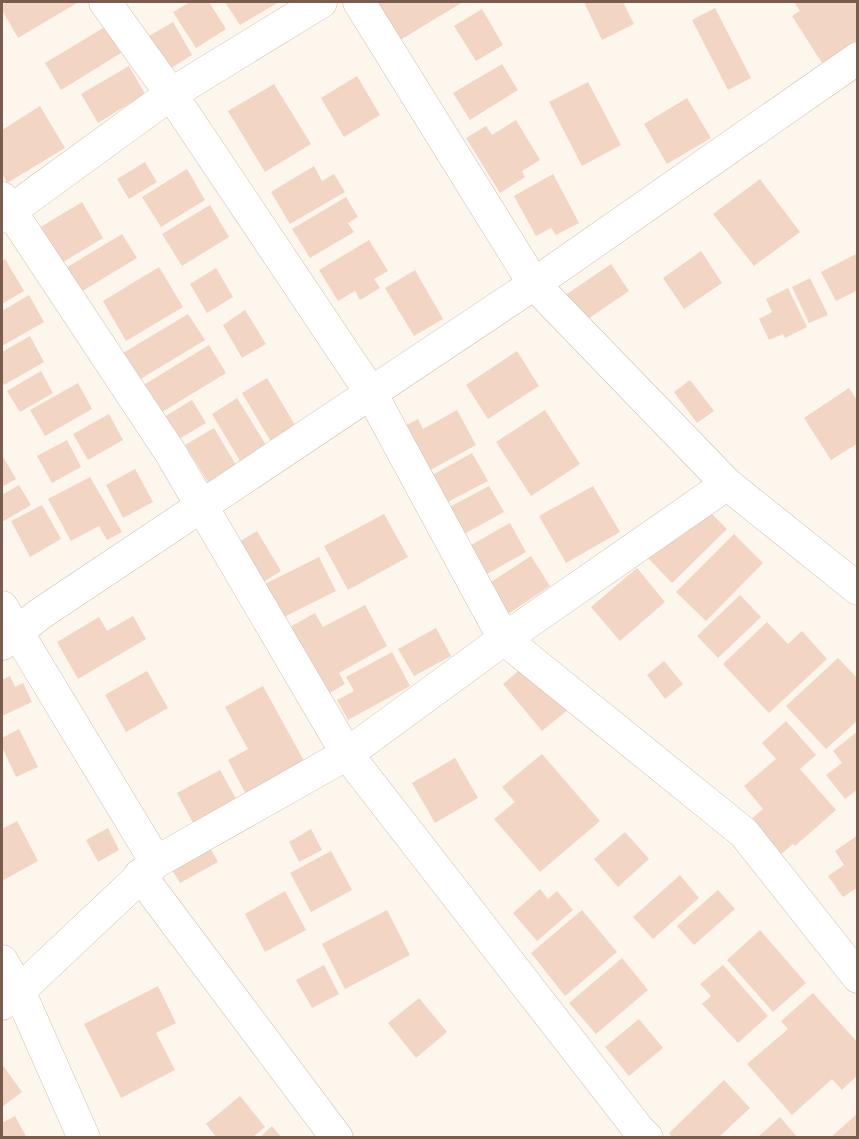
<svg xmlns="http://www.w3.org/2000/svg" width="859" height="1139" viewBox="0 0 859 1139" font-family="'Exo 2',sans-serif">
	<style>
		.building { fill: #f3d5c3 }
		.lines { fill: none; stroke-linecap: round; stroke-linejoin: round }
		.minor-casing { stroke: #d1beb0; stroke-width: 33 }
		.minor { stroke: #fff; stroke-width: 32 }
	</style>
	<rect width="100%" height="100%" fill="#fdf6ec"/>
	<!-- building -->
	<g class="building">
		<path d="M7 2H76L77 3 18 38 2 10V5Z"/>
		<path d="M190 2H209L226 29 196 48 173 12Z"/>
		<path d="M225 2H279L240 25Z"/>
		<path d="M366 2H463L392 45Z"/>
		<path d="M584 2H623L634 24 602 40Z"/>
		<path d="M794 2H856L858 4V40L822 63 792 16 800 11Z"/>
		<path d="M715 8 751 78 728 90 692 20Z"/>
		<path d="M482 9 503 45 476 61 454 26Z"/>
		<path d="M173 22 192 55 168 70 149 36Z"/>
		<path d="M105 27 121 53 61 90 45 63Z"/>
		<path d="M502 64 518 90 470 120 453 93Z"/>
		<path d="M129 66 145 94 98 123 81 94Z"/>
		<path d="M357 76 380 115 344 137 321 98Z"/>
		<path d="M588 82 621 145 582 166 549 102Z"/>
		<path d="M274 84 311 144 265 172 228 111Z"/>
		<path d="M687 98 711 138 667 164 644 124Z"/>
		<path d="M40 106 65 148 7 183 2 173V130Z"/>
		<path d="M516 120 540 160 522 171 525 177 500 193 466 138 486 126 492 135Z"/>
		<path d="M145 162 157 182 129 199 117 179Z"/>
		<path d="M314 166 322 181 334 174 345 192 290 224 271 192Z"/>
		<path d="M187 169 205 200 161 227 142 197Z"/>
		<path d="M553 174 579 223 556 235 551 228 536 236 514 196Z"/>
		<path d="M760 179 800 232 754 266 713 214Z"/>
		<path d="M346 197 358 217 348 223 354 232 310 258 292 229Z"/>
		<path d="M82 202 103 238 55 267 34 231Z"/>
		<path d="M210 205 229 237 182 266 162 234Z"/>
		<path d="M122 234 137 258 74 296 59 272Z"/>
		<path d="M369 240 388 271 374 279 380 288 360 300 355 291 338 301 319 270Z"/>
		<path d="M701 251 722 283 684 309 663 278Z"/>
		<path d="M858 253V290L836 301 821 272Z"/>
		<path d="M5 259 24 291 2 304V261Z"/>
		<path d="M611 264 629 291 582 323 564 296Z"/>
		<path d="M159 267 183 307 126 341 103 301Z"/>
		<path d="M216 268 233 297 207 313 190 284Z"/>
		<path d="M415 270 443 319 414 336 385 288Z"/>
		<path d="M810 278 828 315 809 323 792 287Z"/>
		<path d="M788 288 807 327 785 338 783 334 769 340 759 319 772 312 766 299Z"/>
		<path d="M29 295 44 322 2 346V311Z"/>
		<path d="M245 310 266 344 242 358 223 325Z"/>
		<path d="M188 314 205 340 134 383 118 356Z"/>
		<path d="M30 336 44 362 4 385 2 380V352Z"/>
		<path d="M209 345 226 373 154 417 137 389Z"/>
		<path d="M517 351 539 386 488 419 466 385Z"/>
		<path d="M41 371 53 393 20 412 7 391Z"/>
		<path d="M267 378 298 430 273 445 242 393Z"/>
		<path d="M690 380 714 411 697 423 674 392Z"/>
		<path d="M78 383 92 409 45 436 30 410Z"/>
		<path d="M849 388 858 402V443L831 460 804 418Z"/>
		<path d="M237 398 266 445 240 461 212 414Z"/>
		<path d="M192 400 206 423 169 445 156 422Z"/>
		<path d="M457 410 476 445 425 473 401 428 418 419 423 429Z"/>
		<path d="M545 410 580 464 531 496 496 442Z"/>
		<path d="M109 414 123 440 88 460 73 434Z"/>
		<path d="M214 428 236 465 208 482 185 445Z"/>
		<path d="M67 440 81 467 52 483 37 456Z"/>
		<path d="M472 453 488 481 440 506 425 479Z"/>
		<path d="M2 455 16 479 2 487Z"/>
		<path d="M135 469 153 502 123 518 106 485Z"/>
		<path d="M90 477 122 532 107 540 99 526 71 541 48 499Z"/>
		<path d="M19 485 31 505 2 522V495Z"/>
		<path d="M489 486 504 512 457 538 442 511Z"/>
		<path d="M593 486 620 532 566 563 539 516Z"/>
		<path d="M702 504 727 529 672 583 647 557Z"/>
		<path d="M42 505 61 539 30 557 11 521Z"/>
		<path d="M384 514 408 557 348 590 324 546Z"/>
		<path d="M510 523 526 552 480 578 464 549Z"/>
		<path d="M257 531 281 571 260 584 236 544Z"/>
		<path d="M734 534 763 563 706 621 676 592Z"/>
		<path d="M531 556 550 586 505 616 485 586Z"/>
		<path d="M319 557 336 591 274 622 257 588Z"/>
		<path d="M637 568 665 602 620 641 591 607Z"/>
		<path d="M740 595 761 617 718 658 697 636Z"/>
		<path d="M365 605 387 646 339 673 345 684 326 695 290 627 315 613 323 627Z"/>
		<path d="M133 616 146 639 78 679 57 642 99 617 107 631Z"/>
		<path d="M767 622 788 644 802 631 827 659 769 713 723 664Z"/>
		<path d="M436 628 451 656 414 676 398 649Z"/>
		<path d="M392 652 410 686 348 720 337 700 354 691 346 677Z"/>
		<path d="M838 658 858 679V720L826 749 786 706Z"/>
		<path d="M530 661 569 709 542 731 503 684Z"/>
		<path d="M664 661 683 684 665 699 647 675Z"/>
		<path d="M147 671 168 708 126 732 105 695Z"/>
		<path d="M10 676 15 687 23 683 32 702 2 716V680Z"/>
		<path d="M263 686 309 770 250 802 228 760 248 749 225 707Z"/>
		<path d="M786 721 816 755 800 769 836 810 795 846 793 844 774 860 744 825 763 809 744 786 776 759 762 743Z"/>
		<path d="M19 729 38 767 16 777 2 747V738Z"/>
		<path d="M858 731V789L845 799 826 775 842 763 833 751Z"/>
		<path d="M542 754 600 821 540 872 494 819 515 802 502 787Z"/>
		<path d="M455 758 478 798 435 823 412 783Z"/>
		<path d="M220 770 241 808 198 832 177 793Z"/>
		<path d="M17 821 38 861 2 881V829Z"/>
		<path d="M108 828 119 850 98 862 86 840Z"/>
		<path d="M311 829 322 850 299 862 289 842Z"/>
		<path d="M625 832 649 859 618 887 594 859Z"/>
		<path d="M858 835V887L843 897 828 876 844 865 835 851Z"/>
		<path d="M206 841 218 862 180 883 168 863Z"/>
		<path d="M331 851 352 890 311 912 290 873Z"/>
		<path d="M680 875 699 898 653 939 633 917Z"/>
		<path d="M540 889 548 899 557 891 573 910 537 941 513 913Z"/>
		<path d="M718 890 735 909 694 945 677 926Z"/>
		<path d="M285 891 306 930 265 952 245 914Z"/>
		<path d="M387 910 410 955 345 989 322 944Z"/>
		<path d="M582 910 617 952 565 996 531 953Z"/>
		<path d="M760 930 806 983 773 1012 727 960Z"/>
		<path d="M622 958 648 990 596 1034 569 1003Z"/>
		<path d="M324 965 339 994 312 1008 296 980Z"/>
		<path d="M723 965 768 1016 738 1043 702 1004 711 996 700 984Z"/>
		<path d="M158 986 176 1023 156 1033 175 1070 121 1098 84 1024Z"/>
		<path d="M813 993 858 1043V1075L842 1090 832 1079 792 1115 747 1064 788 1029 781 1021Z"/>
		<path d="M419 998 447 1032 416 1058 388 1023Z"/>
		<path d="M639 1019 663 1048 629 1076 605 1047Z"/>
		<path d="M2 1064 22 1092 2 1107Z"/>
		<path d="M724 1080 750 1108 718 1138H673L669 1133Z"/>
		<path d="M240 1096 265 1127 252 1138H217L206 1124Z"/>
		<path d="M858 1113V1138H830Z"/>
		<path d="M15 1116 27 1138H2V1123Z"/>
		<path d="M780 1117 798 1138H757Z"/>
		<path d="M272 1126 282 1138H259Z"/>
	</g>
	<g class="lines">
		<!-- minor casing -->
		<g class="minor-casing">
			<g id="minor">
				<path d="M105 2 171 94 371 393 504 639 744 833 858 977"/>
				<path d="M359 2 534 284 727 484"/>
				<path d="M2 198 170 452 347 754 639 1130 647 1138"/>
				<path d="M2 217 171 94 321 2"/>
				<path d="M2 607 156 862"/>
				<path d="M2 644 40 614 534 284 858 58"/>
				<path d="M140 875 337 1138"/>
				<path d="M2 961 19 991 84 1138"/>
				<path d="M2 1004 19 991 156 862 347 754 504 639 727 484 858 589"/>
			</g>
		</g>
		<!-- minor -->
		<use href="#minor" class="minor"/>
	</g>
	<!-- border -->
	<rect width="859" height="1139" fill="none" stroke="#7a5c4d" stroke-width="6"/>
</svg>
